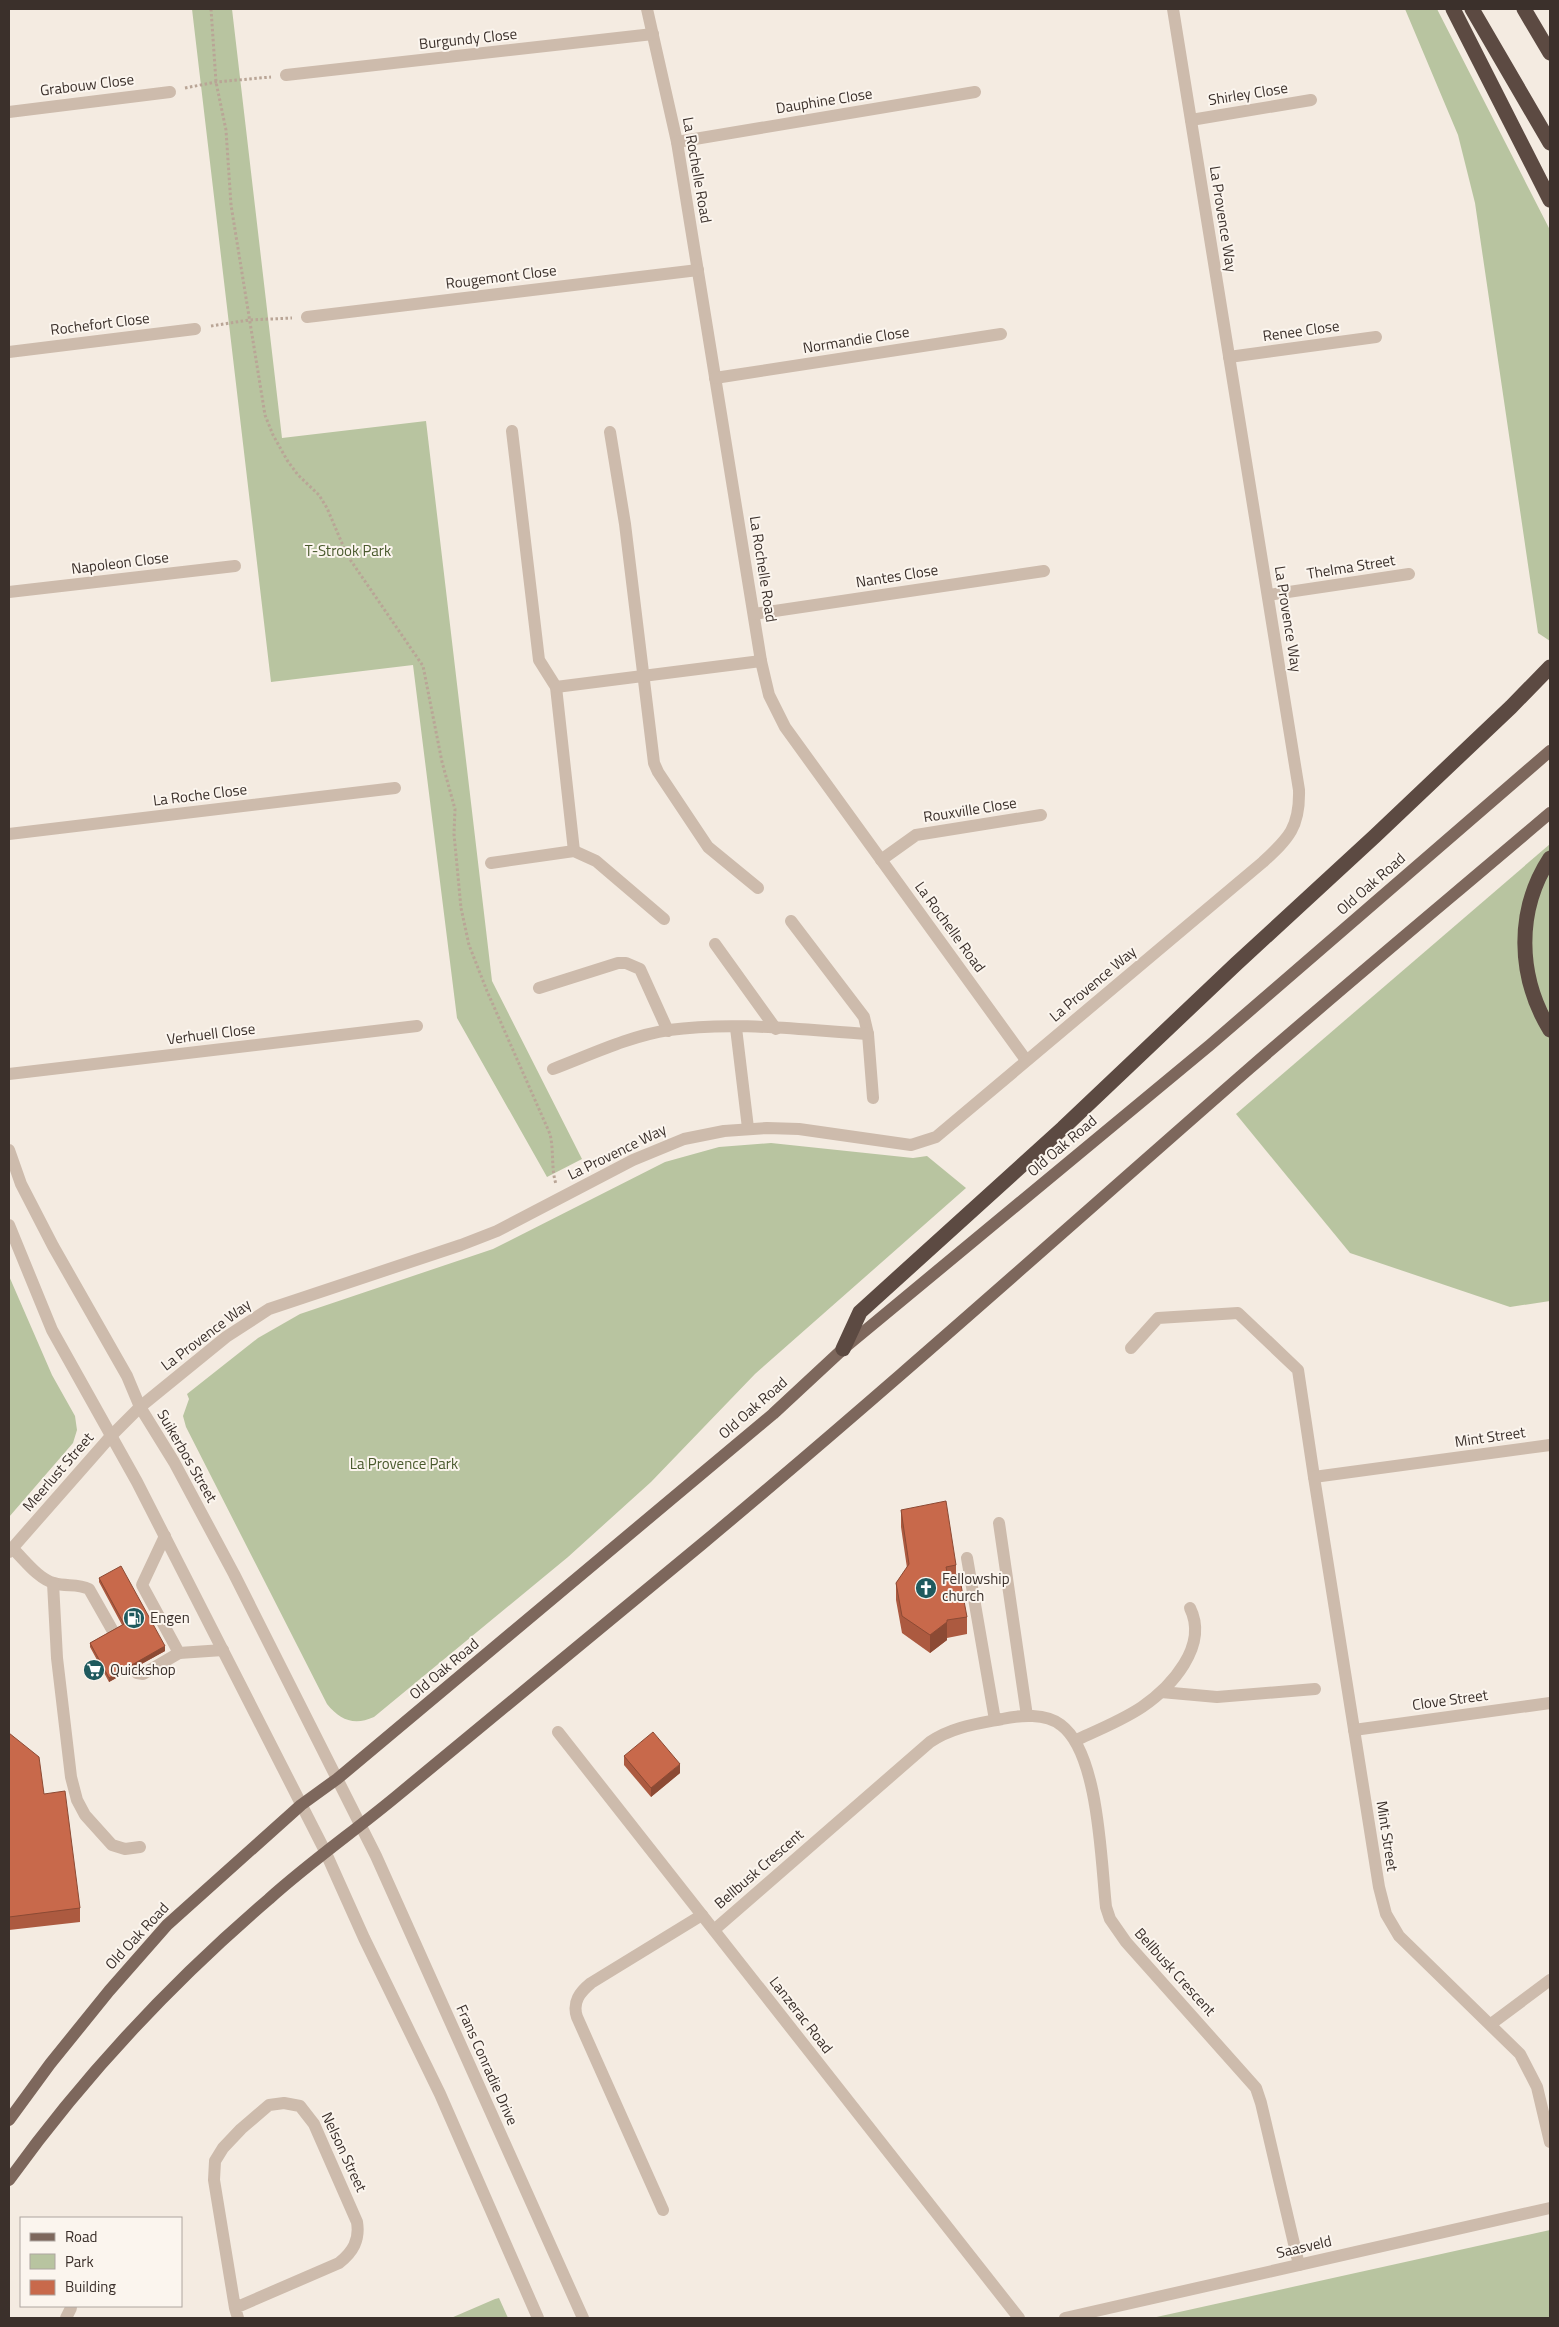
<svg xmlns="http://www.w3.org/2000/svg" width="1559" height="2327" viewBox="0 0 1559 2327" font-family="'Titillium Web',sans-serif">
	<style>
		.green { fill: #b8c4a0 }
		.lines { fill: none; stroke-linecap: round; stroke-linejoin: round }
		.path { stroke: #b9a596; stroke-width: 3; stroke-dasharray: 2.5 2.5; stroke-linecap: butt }
		.minor { stroke: #cdbbac; stroke-width: 12 }
		.major { stroke: #7d675c; stroke-width: 12 }
		.highway { stroke: #5c4a42; stroke-width: 15 }
		.wall { fill: #ac5a40 }
		.shaded-wall { fill: #8c4a34 }
		.building { fill: #c8694b; stroke: #8c4a34 }
		.labels { text-anchor: middle; stroke-width: 4; stroke-linejoin: round; paint-order: stroke }
		.street-label { font-size: 15px; fill: #3b302b; stroke: #fbf5ee }
		.park-label { font-size: 15px; fill: #4a5a2e; stroke: #fbf5ee }
		.poi-label { font-size: 15px; fill: #3b302b; stroke: #fbf5ee; text-anchor: start }
	</style>
	<rect width="100%" height="100%" fill="#f4ebe1"/>
	<!-- green -->
	<g class="green">
		<path d="M192 9H232L282 438 426 421 492 981 582 1159 547 1177 457 1018 413 665 271 682Z"/>
		<path d="M1405 9H1437L1550 230V641L1538 633 1475 203 1458 135Z"/>
		<path d="M1550 844V1301L1510 1307 1350 1253 1236 1114Z"/>
		<path d="M771 1143 913 1158 927 1156 966 1188 755 1374 651 1482 568 1557 374 1717C354 1726 340 1720 327 1704L186 1427 183 1416 189 1399 187 1394 258 1338 300 1314 493 1249 665 1162 719 1147Z"/>
		<path d="M9 1276 52 1375 75 1416 77 1430 73 1443 9 1517Z"/>
		<path d="M1550 2230V2318H1152Z"/>
		<path d="M499 2298 508 2318H451L495 2299Z"/>
	</g>
	<g class="lines">
		<!-- path -->
		<g class="path">
			<path d="M211 9 216 82 226 130 231 205 265 415 273 435 287 460 298 475 319 495 327 508 347 555 423 666 442 762 455 809 454 834 461 908 469 945 487 991 550 1134C554 1151 551 1169 556 1184"/>
			<path d="M185 88 216 82 271 77"/>
			<path d="M211 326 249 320 292 318"/>
		</g>
		<!-- minor -->
		<g class="minor">
			<path d="M647 9 677 142 761 661 769 695 785 727 1026 1060"/>
			<path d="M286 75 653 34"/>
			<path d="M9 112 170 92"/>
			<path d="M1191 120 1311 100"/>
			<path d="M677 142 975 92"/>
			<path d="M307 317 698 270"/>
			<path d="M9 352 195 329"/>
			<path d="M1229 357 1376 337"/>
			<path d="M715 378 1001 334"/>
			<path d="M512 431 539 660 556 687 574 851"/>
			<path d="M610 432 625 524 654 763 658 772 708 847 758 888"/>
			<path d="M9 592 235 566"/>
			<path d="M1268 595 1409 574"/>
			<path d="M754 614 1044 571"/>
			<path d="M556 687 761 661"/>
			<path d="M9 834 395 788"/>
			<path d="M881 860 916 835 1041 815"/>
			<path d="M491 863 574 851 596 861 664 919"/>
			<path d="M791 921 864 1017 868 1034 873 1098"/>
			<path d="M715 944 776 1029"/>
			<path d="M539 988 618 963H626L640 969 668 1031"/>
			<path d="M736 1028 748 1128"/>
			<path d="M553 1069C590 1055 629 1036 669 1030 734 1021 803 1030 868 1034"/>
			<path d="M9 1074 417 1026"/>
			<path d="M9 1150 21 1184 53 1246 127 1376 140 1407 174 1462 234 1574 376 1856 583 2318"/>
			<path d="M9 1225 52 1330 137 1482 325 1851 364 1938 440 2094 538 2318"/>
			<path d="M1131 1348 1158 1318 1238 1313 1298 1370 1314 1477"/>
			<path d="M1550 1445 1314 1477 1379 1887 1386 1914 1399 1936 1520 2054 1537 2087 1550 2142"/>
			<path d="M999 1523 1027 1716"/>
			<path d="M165 1536 142 1585 179 1653 223 1650"/>
			<path d="M12 1548C24 1559 38 1579 54 1583 66 1587 77 1583 89 1589L114 1633"/>
			<path d="M9 1552 111 1436 140 1407 226 1337 269 1309 461 1245 497 1231 633 1160 684 1139 724 1131 767 1128 799 1129 911 1145 936 1137 1263 862C1289 838 1300 827 1299 790L1173 9"/>
			<path d="M967 1558 995 1720"/>
			<path d="M53 1583 57 1658 71 1777 77 1800 85 1815 112 1845 125 1849 140 1847"/>
			<path d="M133 1668 137 1673 143 1674 179 1653"/>
			<path d="M1161 1692 1217 1697 1315 1689"/>
			<path d="M1354 1730 1550 1703"/>
			<path d="M558 1732 1019 2318"/>
			<path d="M1076 1740C1098 1730 1121 1721 1142 1707 1171 1687 1209 1646 1190 1608"/>
			<path d="M714 1930 930 1742C952 1727 976 1724 1002 1719 1020 1715 1046 1713 1061 1725 1099 1753 1101 1862 1106 1907L1110 1919 1126 1942 1256 2088 1261 2103 1299 2265"/>
			<path d="M1491 2024 1550 1980"/>
			<path d="M663 2210 577 2017C572 2002 580 1992 591 1983L702 1915"/>
			<path d="M235 2308 339 2263C353 2252 360 2240 357 2222L314 2124 300 2106 284 2103 269 2105 241 2129 223 2148 215 2161 214 2180 235 2308 238 2318"/>
			<path d="M66 2318 71 2308"/>
			<path d="M1065 2318 1550 2208"/>
		</g>
		<!-- major -->
		<g class="major">
			<path d="M9 2120 50 2064 109 1991 167 1925 301 1805 337 1779 773 1414 843 1349 1210 1045 1550 751"/>
			<path d="M9 2180C84 2076 172 1982 269 1899 310 1862 356 1830 398 1795 500 1712 600 1627 702 1544 888 1389 1068 1227 1250 1068 1349 982 1450 898 1550 813"/>
		</g>
		<!-- highway -->
		<g class="highway">
			<path d="M1453 9 1550 200"/>
			<path d="M1472 9 1550 143"/>
			<path d="M1524 9 1550 53"/>
			<path d="M1550 858C1516 910 1517 976 1550 1030"/>
			<path d="M843 1349 860 1312 1063 1128 1236 964 1375 836 1511 707 1550 667"/>
		</g>
	</g>
	<!-- wall -->
	<g class="wall">
		<path d="M901 1510 956 1565V1575L967 1617V1634L947 1638V1640L930 1653 902 1633 896 1600V1583L907 1568 901 1527Z"/>
		<path d="M99 1578 165 1651 109 1682 90 1647V1643L122 1625 99 1582Z"/>
		<path d="M9 1733 44 1794 80 1908V1922L9 1930Z"/>
		<path d="M624 1756 680 1773 651 1797 624 1765Z"/>
	</g>
	<!-- shaded-wall -->
	<g class="shaded-wall">
		<path d="M947 1622V1640L930 1653V1635Z"/>
		<path d="M165 1646V1651L109 1682V1678Z"/>
		<path d="M680 1764V1773L651 1797V1788Z"/>
	</g>
	<!-- building -->
	<g class="building">
		<path d="M946 1501 956 1565 946 1567 948 1576 959 1574 967 1617 947 1620V1622L930 1635 902 1616 896 1583 909 1564 901 1510Z"/>
		<path d="M121 1566 165 1646 109 1678 90 1643 124 1624 99 1578Z"/>
		<path d="M653 1732 680 1764 651 1788 624 1756Z"/>
		<path d="M9 1733 39 1757 44 1794 65 1791 80 1908 9 1917Z"/>
	</g>
	<!-- icons -->
	<defs>
		<g id="church-disc" transform="scale(1.125)"><circle r="9.5" fill="#1f5a5e" stroke="#fbf5ee"/><path d="M-1.2-6h2.4v3.5h3.3v2.4h-3.3V6h-2.4V-.1h-3.3v-2.4h3.3Z" fill="#fff"/></g>
		<g id="fuel-disc" transform="scale(1.125)"><circle r="9.5" fill="#1f5a5e" stroke="#fbf5ee"/><path d="M-5.5-6h7V0h2V4h1.3V-2.5L3-4.5l.8-.8L6-3V5H2.5V1h-1V6h-7ZM-4.2-4.7v3.2H.2V-4.7Z" fill="#fff"/></g>
		<g id="supermarket-disc" transform="scale(1.125)"><circle r="9.5" fill="#1f5a5e" stroke="#fbf5ee"/><path d="M-6-5.5h2.5l.6 2H6L4.5 2H-2.5L-4.4-4H-6ZM-1.5 3.2a1.3 1.3 0 1 0 .1 0ZM3 3.2a1.3 1.3 0 1 0 .1 0Z" fill="#fff"/></g>
	</defs>
	<g fill-rule="evenodd">
		<use href="#church-disc" x="926" y="1588"/>
		<use href="#fuel-disc" x="134" y="1618"/>
		<use href="#supermarket-disc" x="94" y="1670"/>
	</g>
	<g class="labels">
		<!-- street labels -->
		<g class="street-label">
			<text transform="translate(468 39) rotate(-6)" y="5">Burgundy Close</text>
			<text transform="translate(87 85) rotate(-7)" y="5">Grabouw Close</text>
			<text transform="translate(1248 94) rotate(-9)" y="5">Shirley Close</text>
			<text transform="translate(824 101) rotate(-9)" y="5">Dauphine Close</text>
			<text transform="translate(697 170) rotate(80)" y="5">La Rochelle Road</text>
			<text transform="translate(1223 219) rotate(81)" y="5">La Provence Way</text>
			<text transform="translate(501 277) rotate(-7)" y="5">Rougemont Close</text>
			<text transform="translate(100 324) rotate(-7)" y="5">Rochefort Close</text>
			<text transform="translate(1301 331) rotate(-8)" y="5">Renee Close</text>
			<text transform="translate(856 340) rotate(-9)" y="5">Normandie Close</text>
			<text transform="translate(120 563) rotate(-7)" y="5">Napoleon Close</text>
			<text transform="translate(1351 567) rotate(-9)" y="5">Thelma Street</text>
			<text transform="translate(763 569) rotate(81)" y="5">La Rochelle Road</text>
			<text transform="translate(897 576) rotate(-9)" y="5">Nantes Close</text>
			<text transform="translate(1288 619) rotate(81)" y="5">La Provence Way</text>
			<text transform="translate(200 795) rotate(-7)" y="5">La Roche Close</text>
			<text transform="translate(970 810) rotate(-9)" y="5">Rouxville Close</text>
			<text transform="translate(1371 884) rotate(-41)" y="5">Old Oak Road</text>
			<text transform="translate(950 927) rotate(54)" y="5">La Rochelle Road</text>
			<text transform="translate(1093 984) rotate(-40)" y="5">La Provence Way</text>
			<text transform="translate(211 1034) rotate(-7)" y="5">Verhuell Close</text>
			<text transform="translate(1062 1146) rotate(-40)" y="5">Old Oak Road</text>
			<text transform="translate(617 1152) rotate(-26)" y="5">La Provence Way</text>
			<text transform="translate(206 1335) rotate(-37)" y="5">La Provence Way</text>
			<text transform="translate(753 1408) rotate(-41)" y="5">Old Oak Road</text>
			<text transform="translate(1490 1437) rotate(-8)" y="5">Mint Street</text>
			<text transform="translate(187 1456) rotate(60)" y="5">Suikerbos Street</text>
			<text transform="translate(58 1472) rotate(-49)" y="5">Meerlust Street</text>
			<text transform="translate(444 1669) rotate(-40)" y="5">Old Oak Road</text>
			<text transform="translate(1450 1700) rotate(-8)" y="5">Clove Street</text>
			<text transform="translate(1387 1836) rotate(81)" y="5">Mint Street</text>
			<text transform="translate(759 1869) rotate(-41)" y="5">Bellbusk Crescent</text>
			<text transform="translate(137 1936) rotate(-47)" y="5">Old Oak Road</text>
			<text transform="translate(1175 1972) rotate(48)" y="5">Bellbusk Crescent</text>
			<text transform="translate(801 2015) rotate(52)" y="5">Lanzerac Road</text>
			<text transform="translate(487 2065) rotate(66)" y="5">Frans Conradie Drive</text>
			<text transform="translate(344 2152) rotate(65)" y="5">Nelson Street</text>
			<text transform="translate(1304 2247) rotate(-13)" y="5">Saasveld</text>
		</g>
		<!-- park labels -->
		<g class="park-label">
			<text x="348" y="556">T-Strook Park</text>
			<text x="404" y="1469">La Provence Park</text>
		</g>
		<!-- poi labels -->
		<g class="poi-label">
			<text x="942" y="1584">Fellowship<tspan x="942" dy="17">church</tspan></text>
			<text x="150" y="1623">Engen</text>
			<text x="110" y="1675">Quickshop</text>
		</g>
	</g>
	<!-- border -->
	<rect width="1559" height="2327" fill="none" stroke="#3b302b" stroke-width="20"/>
	<!-- legend -->
	<rect x="20" y="2217" width="162" height="90" fill="#fbf5ee" stroke="#aea6a0"/>
	<rect x="30" y="2233" width="25" height="8" fill="#7d675c" stroke="#aea6a0"/>
	<text x="65" y="2242" font-size="15" fill="#3b302b">Road</text>
	<rect x="30" y="2254" width="25" height="15" fill="#b8c4a0" stroke="#aea6a0"/>
	<text x="65" y="2267" font-size="15" fill="#3b302b">Park</text>
	<rect x="30" y="2280" width="25" height="15" fill="#c8694b" stroke="#aea6a0"/>
	<text x="65" y="2292" font-size="15" fill="#3b302b">Building</text>
</svg>
